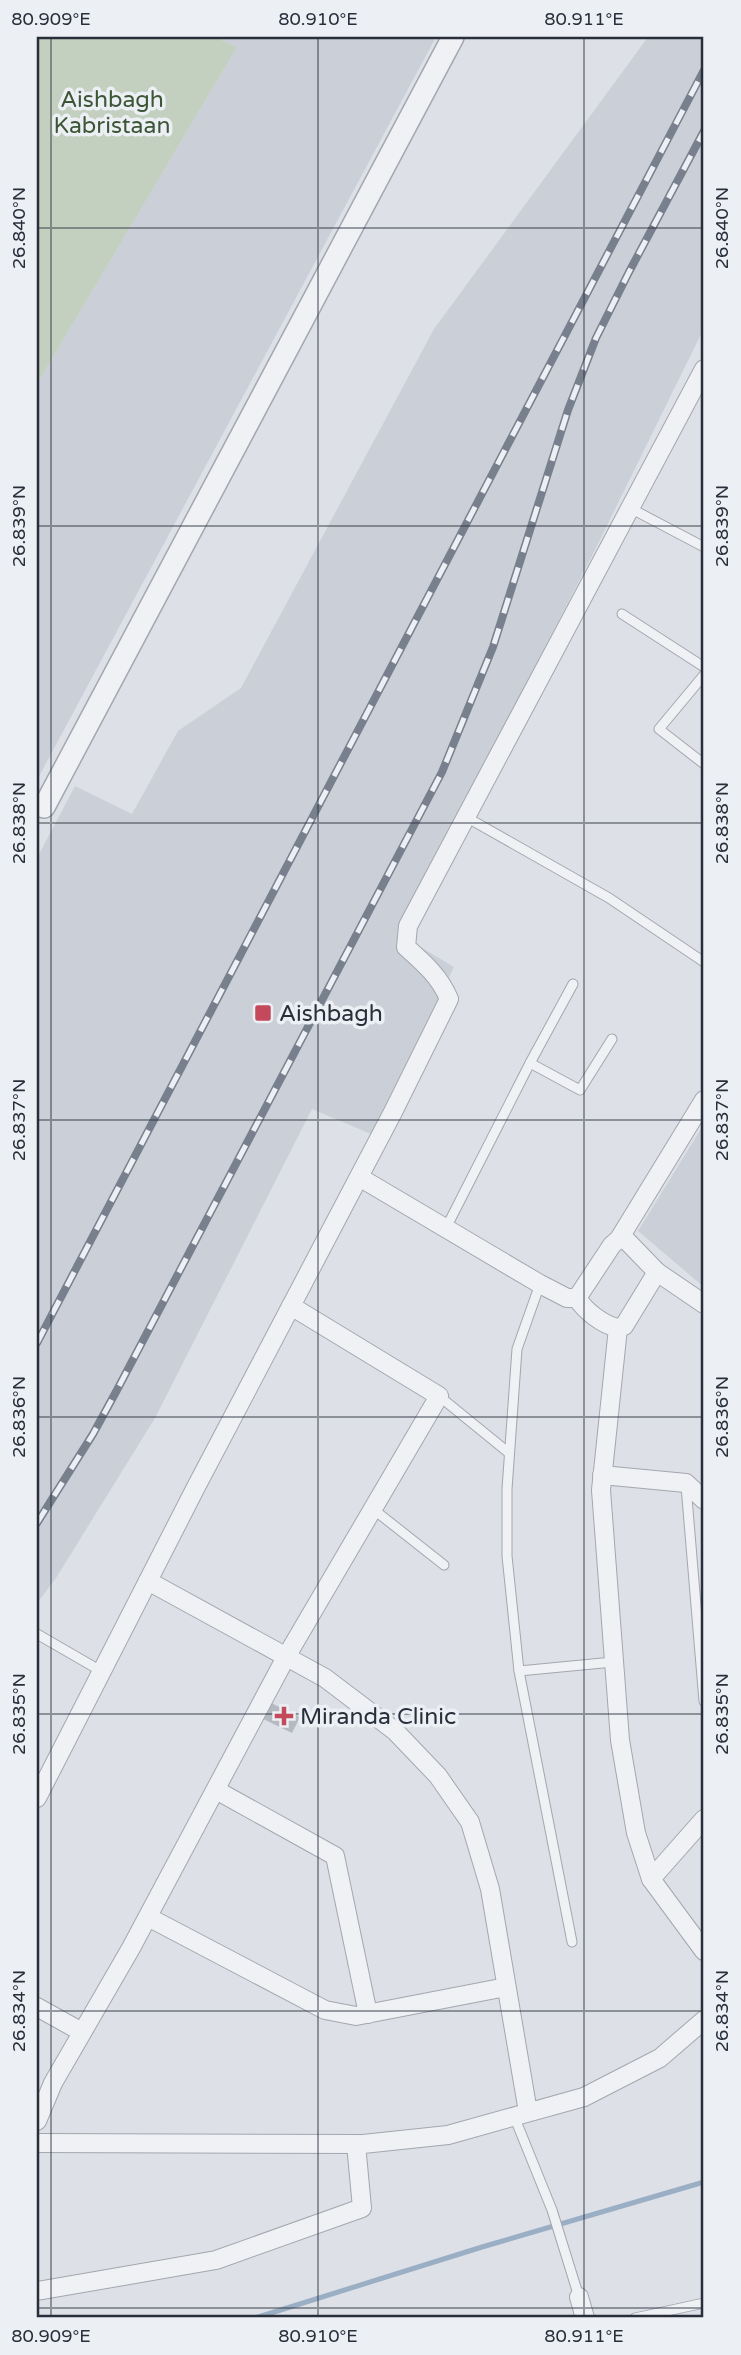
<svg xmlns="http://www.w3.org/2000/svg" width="741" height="2355" viewBox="0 0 741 2355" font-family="'Varela Round',sans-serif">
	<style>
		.built { fill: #cbcfd7 }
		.green { fill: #c3cfbf }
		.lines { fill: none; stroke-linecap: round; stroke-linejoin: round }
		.stream { stroke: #9aaec4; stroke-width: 5 }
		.building { fill: #b5bac2 }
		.service-casing { stroke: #a3a7af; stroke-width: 11 }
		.minor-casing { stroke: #a3a7af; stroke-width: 20 }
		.tertiary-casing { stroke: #a3a7af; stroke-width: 24 }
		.service { stroke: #eff1f4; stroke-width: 9 }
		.minor { stroke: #eff1f4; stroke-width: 18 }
		.tertiary { stroke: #eff1f4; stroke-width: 21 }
		.rail-casing { stroke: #78808e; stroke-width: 8 }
		.rail { stroke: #eceff4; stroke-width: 5; stroke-dasharray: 16; stroke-linecap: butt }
		.ticks { fill: none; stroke: #282f3b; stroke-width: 2; stroke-opacity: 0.45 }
		.poi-dot { fill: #c3495b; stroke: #eceff4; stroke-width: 2.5 }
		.labels { text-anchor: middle; stroke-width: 7; stroke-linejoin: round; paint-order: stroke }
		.park-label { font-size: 23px; fill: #3c5636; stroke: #eceff4 }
		.poi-label { font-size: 23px; fill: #282f3b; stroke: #eceff4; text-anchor: start }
		.neatline { fill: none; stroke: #282f3b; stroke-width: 2.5 }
		.ticks-label { font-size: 18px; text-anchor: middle; fill: #282f3b }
	</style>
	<rect width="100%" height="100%" fill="#dde0e6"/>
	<!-- built -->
	<g class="built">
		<path d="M215 37H436L37 780V384L237 47Z"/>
		<path d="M648 37H704V328L592 556 397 933 454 967 371 1134 312 1109 155 1418 56 1578 37 1603V858L75 786 132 814 178 731 241 688 434 329Z"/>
		<path d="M704 1124V1287L638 1231Z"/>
	</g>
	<!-- green -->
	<path class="green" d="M37 37H215L237 47 37 384Z"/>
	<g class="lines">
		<!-- stream -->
		<path class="stream" d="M255 2318 482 2247 704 2182"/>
	</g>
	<!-- building -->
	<path class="building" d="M265 1700 300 1717 292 1733 257 1716Z"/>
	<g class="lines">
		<!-- service casing -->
		<g class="service-casing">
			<g id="service">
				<path d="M630 508 704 547"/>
				<path d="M622 614 704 667"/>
				<path d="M704 675 659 729 704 764"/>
				<path d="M466 817 609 898 704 962"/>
				<path d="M530 1063 580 1090 612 1039"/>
				<path d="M446 1228 530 1063 573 984"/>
				<path d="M540 1284 517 1349 507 1489V1556L519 1671 572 1942"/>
				<path d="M439 1396 509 1453"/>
				<path d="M686 1486 704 1701"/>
				<path d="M373 1509 444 1565"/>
				<path d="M37 1634 101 1671"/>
				<path d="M519 1671 613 1662"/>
				<path d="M514 2116 552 2210 579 2297"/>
				<path d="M635 2318 704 2303"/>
			</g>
		</g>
		<!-- minor casing -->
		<g class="minor-casing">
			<g id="minor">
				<path d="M359 1177 540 1284 567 1298H577"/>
				<path d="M619 1239 626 1240 657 1272 704 1304"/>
				<path d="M657 1272 624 1326 618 1328 601 1490 620 1740 636 1833 651 1879 704 1951"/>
				<path d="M577 1298 612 1245 619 1239 704 1100"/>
				<path d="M577 1298C585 1311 603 1325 618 1328"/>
				<path d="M602 1475 686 1483 704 1500"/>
				<path d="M148 1581 325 1678 395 1731 438 1776 470 1822 490 1889 528 2112"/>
				<path d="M216 1790 335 1856 368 2014"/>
				<path d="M37 1798 196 1487 393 1112 449 999C440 977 424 963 406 947L408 926 704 369"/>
				<path d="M651 1879 704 1819"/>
				<path d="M148 1917 325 2010 356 2016 506 1987"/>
				<path d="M37 2007 82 2032"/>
				<path d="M37 2121 53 2083 131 1948 286 1657 439 1396 291 1306"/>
				<path d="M37 2143 363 2144 448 2135 584 2097 660 2058 704 2020"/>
				<path d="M37 2291 216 2260 362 2208 356 2144"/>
				<path d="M579 2297 585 2318"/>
			</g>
		</g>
		<!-- tertiary casing -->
		<g class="tertiary-casing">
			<path id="tertiary" d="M37 805 44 807 453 37"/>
		</g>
		<!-- service -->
		<use href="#service" class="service"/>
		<!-- minor -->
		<use href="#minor" class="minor"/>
		<!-- tertiary -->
		<use href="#tertiary" class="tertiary"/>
		<!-- rail casing -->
		<g class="rail-casing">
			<g id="rail">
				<path d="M37 1343 704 70"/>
				<path d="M37 1523 93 1434 117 1390 442 772 493 647 568 410 596 338 629 272 704 131"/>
			</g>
		</g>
		<!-- rail -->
		<use href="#rail" class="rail"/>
	</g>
	<!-- ticks -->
	<path class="ticks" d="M51 37V2318M318 37V2318M584 37V2318M37 228H704M37 526H704M37 823H704M37 1120H704M37 1417H704M37 1714H704M37 2011H704M37 2308H704"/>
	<!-- markers -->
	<g class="poi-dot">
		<rect x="254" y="1004" width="18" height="18" rx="3.5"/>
		<path d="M280.5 1705.5h7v7h7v7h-7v7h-7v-7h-7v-7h7z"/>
	</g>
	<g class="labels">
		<!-- park labels -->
		<g class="park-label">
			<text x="112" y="107">Aishbagh<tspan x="112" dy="26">Kabristaan</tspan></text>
		</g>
		<!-- poi labels -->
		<g class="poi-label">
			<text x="279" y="1021">Aishbagh</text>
			<text x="300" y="1724">Miranda Clinic</text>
		</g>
	</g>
	<!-- border -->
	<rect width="741" height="2355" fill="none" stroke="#eceff4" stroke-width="77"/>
	<rect x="38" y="38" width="664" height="2278" class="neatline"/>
	<g class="ticks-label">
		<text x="51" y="25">80.909°E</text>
		<text x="318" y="25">80.910°E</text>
		<text x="584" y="25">80.911°E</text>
		<text transform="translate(19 228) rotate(-90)" y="6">26.840°N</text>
		<text transform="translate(722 228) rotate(-90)" y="6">26.840°N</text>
		<text transform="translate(19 526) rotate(-90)" y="6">26.839°N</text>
		<text transform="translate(722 526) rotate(-90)" y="6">26.839°N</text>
		<text transform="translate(19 823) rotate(-90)" y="6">26.838°N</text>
		<text transform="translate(722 823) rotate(-90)" y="6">26.838°N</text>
		<text transform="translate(19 1120) rotate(-90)" y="6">26.837°N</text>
		<text transform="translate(722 1120) rotate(-90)" y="6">26.837°N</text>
		<text transform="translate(19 1417) rotate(-90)" y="6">26.836°N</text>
		<text transform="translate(722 1417) rotate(-90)" y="6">26.836°N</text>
		<text transform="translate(19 1714) rotate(-90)" y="6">26.835°N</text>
		<text transform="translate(722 1714) rotate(-90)" y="6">26.835°N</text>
		<text transform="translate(19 2011) rotate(-90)" y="6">26.834°N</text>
		<text transform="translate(722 2011) rotate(-90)" y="6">26.834°N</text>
		<text x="51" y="2342">80.909°E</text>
		<text x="318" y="2342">80.910°E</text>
		<text x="584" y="2342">80.911°E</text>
	</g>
</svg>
